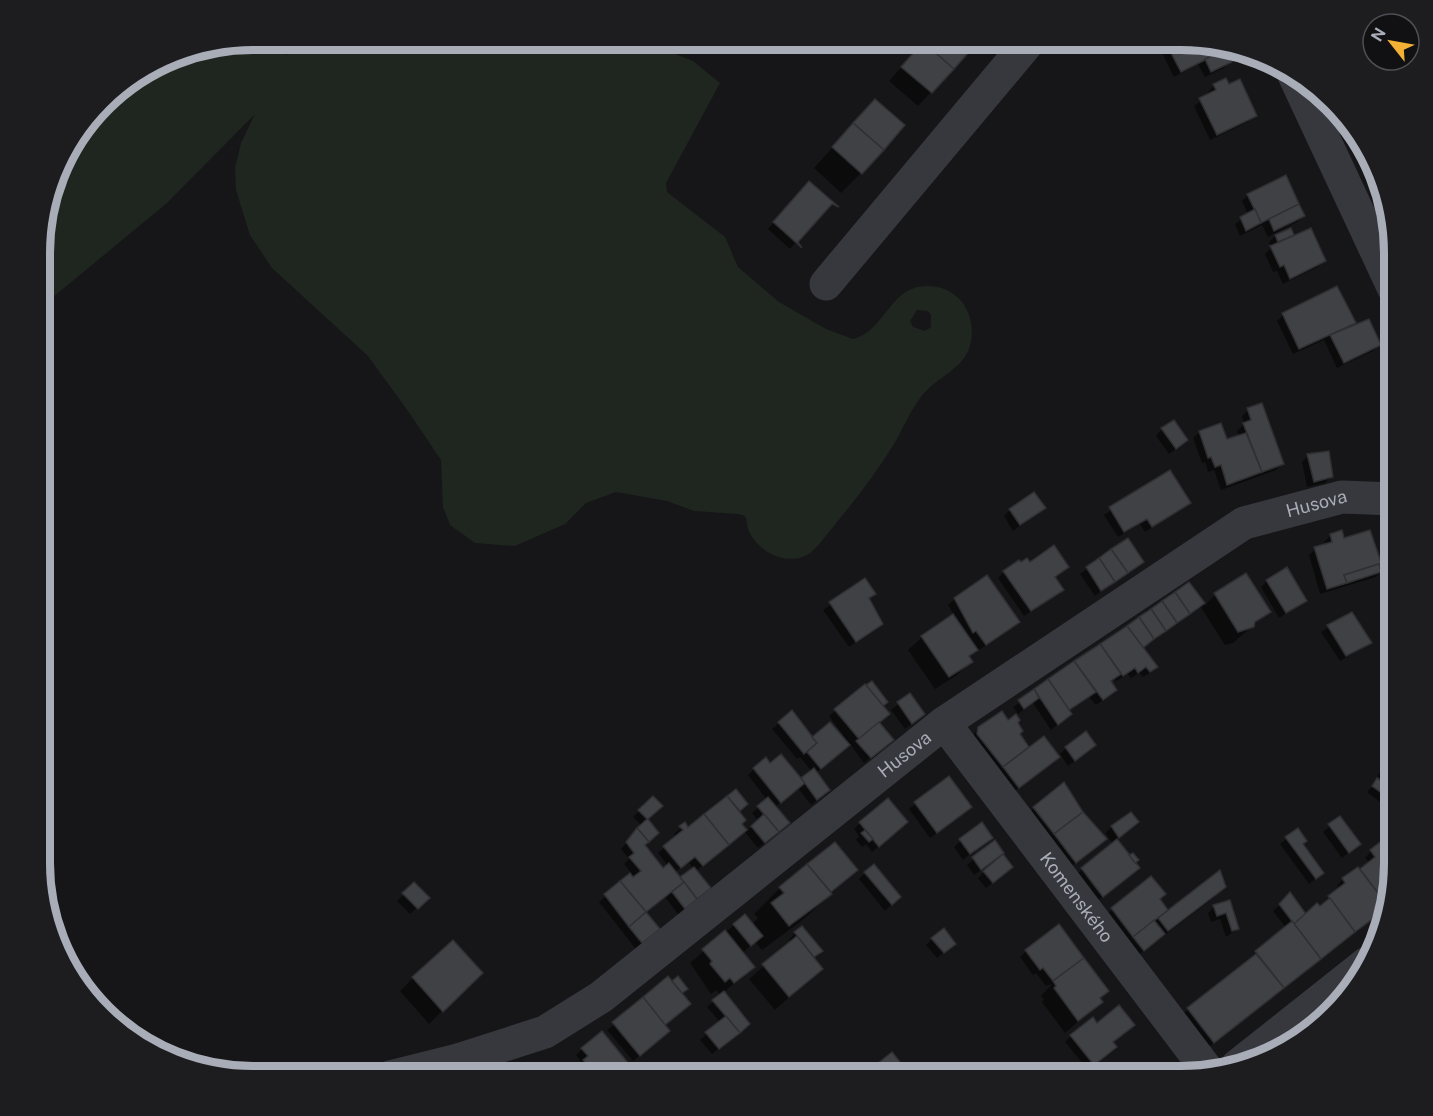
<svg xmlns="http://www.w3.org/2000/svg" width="1433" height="1116" viewBox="0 0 1433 1116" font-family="'Public Sans',sans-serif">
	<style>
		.green { fill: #1e261f; fill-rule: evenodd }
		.shadow { fill: #0007; fill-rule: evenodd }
		.building { fill: #404145; stroke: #303034; stroke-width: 1.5 }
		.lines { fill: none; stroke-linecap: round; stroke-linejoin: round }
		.minor { stroke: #37383d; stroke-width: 33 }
		.labels { text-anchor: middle; stroke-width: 5; stroke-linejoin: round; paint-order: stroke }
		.street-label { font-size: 18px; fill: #a8adb8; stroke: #111113 }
		.rim { fill: none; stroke: #a8adb8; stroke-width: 8 }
	</style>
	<rect width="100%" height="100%" fill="#161618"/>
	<!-- green -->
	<path class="green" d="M253 39H291L286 56 297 39H664L675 54 693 61 720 83 666 183 667 192 725 237 738 267 779 302 826 329 853 339C886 331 889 286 927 286 958 286 976 312 971 341 967 369 936 376 921 397 910 411 903 429 894 444 875 475 852 504 829 532 823 539 816 550 807 555 786 566 757 552 748 529 747 525 747 520 745 516L738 514 694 511 667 501 616 492 586 503 565 524 515 546 475 543 450 525 443 507 441 460 408 411 368 356 272 268 250 235 236 190 235 168 241 143 255 114 167 203 41 307V225L67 146 112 92 184 50ZM917 310 928 311 931 315V327L925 331 913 327 910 321Z"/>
	<!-- shadow -->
	<g class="shadow">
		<path d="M926 39 931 92 918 106 889 81Z"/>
		<path d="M1164 39H1194L1224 46 1230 61 1224 68 1205 77 1198 64 1174 77 1163 55 1166 51 1162 42Z"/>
		<path d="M1214 86 1255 116 1248 122 1210 140 1194 106 1209 95 1208 92Z"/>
		<path d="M856 121 861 173 841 193 814 168Z"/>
		<path d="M1285 177 1304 216 1297 222 1268 237 1262 225 1240 236 1235 224 1248 214 1242 201 1248 195Z"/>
		<path d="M803 189 796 242 790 249 768 229Z"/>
		<path d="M1290 230 1293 237 1324 261 1318 267 1283 284 1277 271 1273 272 1265 254 1271 248 1269 242 1275 236Z"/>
		<path d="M1336 288 1355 327 1380 344 1373 351 1337 368 1324 340 1293 354 1277 321 1283 315Z"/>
		<path d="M1248 410 1282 464 1276 470 1221 490 1214 470 1208 472 1205 462 1202 463 1193 438 1200 432 1226 441 1239 437 1237 431 1244 424 1242 416Z"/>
		<path d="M1162 429 1180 446 1169 454 1156 436Z"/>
		<path d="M1308 456 1331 476 1325 483 1307 487 1302 462Z"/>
		<path d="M1170 472 1189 503 1145 532 1140 524 1118 537 1104 515Z"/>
		<path d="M1044 508 1013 531 1004 516 1010 510Z"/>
		<path d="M1331 535 1343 540 1382 571 1376 577 1320 594 1309 555 1315 549 1325 545 1324 542Z"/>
		<path d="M1128 540 1142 562 1095 596 1080 574Z"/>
		<path d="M1030 564 1067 567 1054 578 1062 590 1024 616 998 578 1004 572Z"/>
		<path d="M1246 575 1269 612 1233 643 1225 645 1200 606 1142 649 1156 667 1150 673 1143 677 1139 673 1131 678 1128 674 1116 681 1114 679 1110 682 1115 689 1109 696 1096 705 1089 697 1068 711 1070 714 1051 730 1033 703 1018 714 1013 707 1189 584 1205 605 1215 595Z"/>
		<path d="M865 580 874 594 868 600 881 624 849 647 823 610Z"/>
		<path d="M1267 581 1305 601 1279 618 1261 587Z"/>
		<path d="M955 599 1011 628 979 650 978 648 968 658 971 662 957 675 935 689 908 650 922 637 954 615 948 605Z"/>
		<path d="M1351 614 1370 643 1340 661 1321 632Z"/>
		<path d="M1394 665V690L1385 673Z"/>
		<path d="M871 683 881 706 878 723 885 746 864 763 850 744 816 773 822 796 811 805 798 788 775 807 782 829 758 848 744 831 696 871 702 894 678 914 665 897 646 912 652 935 635 948 599 902 632 874 624 864 629 859 621 849 642 826 633 817 639 811 660 806 646 819 657 833 643 845 663 870 668 866 658 853 677 837 674 834 684 825 688 829 735 791 746 804 738 812 740 824 746 832 758 821 752 813 767 800 748 775 754 769 770 765 801 780 812 772 800 757 797 759 772 729 791 713 812 739 841 737 843 735 829 716ZM688 862 694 869 680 879 675 872Z"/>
		<path d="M910 695 923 714 905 729 891 710Z"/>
		<path d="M1008 722 1016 723 1018 734 1029 749 1058 757 1012 793 973 735 979 728Z"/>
		<path d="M1066 748 1088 751 1068 766 1060 754Z"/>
		<path d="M1394 753V774L1384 784 1394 791V797L1385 806 1367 792 1380 778 1377 776Z"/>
		<path d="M948 778 964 813 930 838 909 809Z"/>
		<path d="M1034 808 1098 845 1069 868 1028 814Z"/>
		<path d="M1340 818 1359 844 1342 858 1323 832Z"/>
		<path d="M1137 822 1116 840 1133 863 1131 875 1096 902 1075 876 1113 844 1105 833 1112 827Z"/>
		<path d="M860 823 900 829 872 852 866 844 862 847 856 840 859 836 854 829Z"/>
		<path d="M981 824 991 837 963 860 954 847Z"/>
		<path d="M1298 830 1302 845 1322 873 1309 884 1280 844Z"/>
		<path d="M1394 838V877L1386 909 1207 1048 1182 1015 1286 928 1273 911 1290 895 1306 916 1320 909 1339 889 1337 886 1343 879 1369 862 1365 858 1371 851 1388 848 1393 844 1391 841Z"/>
		<path d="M994 842 1011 867 986 888 978 878 991 865 990 864 974 875 967 865Z"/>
		<path d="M834 844 856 870 804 919 762 950 755 942 742 953 753 967 723 993 742 1030 712 1054 700 1040 720 1022 707 1007 720 995 716 990 711 994 690 963 734 925 752 924 758 918 754 914 780 888Z"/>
		<path d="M865 873 893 903 885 911 859 879Z"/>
		<path d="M1151 878 1163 915 1224 887 1211 900 1137 956 1106 915Z"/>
		<path d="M414 884 428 898 410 914 397 901Z"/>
		<path d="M1229 902 1238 929 1226 937 1220 919 1211 922 1208 913 1214 907Z"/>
		<path d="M795 933 821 951 813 958 821 969 775 1010 749 979 791 942 789 940Z"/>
		<path d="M932 939 954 944 937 958 926 945Z"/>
		<path d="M1026 951 1099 999 1101 1002 1065 1033 1042 1002 1044 1000 1041 996 1052 984 1046 986 1036 973 1033 975 1020 957Z"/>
		<path d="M481 973 429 1024 400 991 413 978Z"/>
		<path d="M671 983 686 988 664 1025 662 1037 633 1061 607 1030Z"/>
		<path d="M1097 1025 1111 1043 1108 1053 1088 1070 1065 1042 1071 1036Z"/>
		<path d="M582 1049 627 1077H585L578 1067 582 1063 576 1055Z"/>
	</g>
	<!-- building -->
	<g class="building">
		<path d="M925 39H971L976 44 954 69 923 42Z"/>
		<path d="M1169 39H1194L1225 47V50L1181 72 1168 47 1172 45Z"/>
		<path d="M923 42 954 69 932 93 901 67Z"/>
		<path d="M1225 50 1232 62 1211 72 1205 59Z"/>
		<path d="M1226 78 1229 84 1240 79 1257 116 1217 135 1199 98 1216 90 1213 84Z"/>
		<path d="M875 99 905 125 884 150 853 123Z"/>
		<path d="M853 123 884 150 862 174 832 147Z"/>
		<path d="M1286 175 1299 204 1261 223 1247 194Z"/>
		<path d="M809 181 839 207 832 204 798 242 802 248 773 222Z"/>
		<path d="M1299 204 1305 216 1274 231 1269 219Z"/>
		<path d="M1255 209 1261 223 1246 231 1240 217Z"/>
		<path d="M1291 228 1294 235 1278 242 1275 235Z"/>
		<path d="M1311 228 1326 261 1290 279 1284 265 1280 267 1270 246Z"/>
		<path d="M1337 286 1356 323 1299 349 1282 313Z"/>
		<path d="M1369 319 1381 345 1344 363 1330 335Z"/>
		<path d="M1262 403 1284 464 1262 472 1243 423 1251 420 1247 408Z"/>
		<path d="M1174 420 1188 440 1176 449 1161 428Z"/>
		<path d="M1221 423 1227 439 1246 433 1262 472 1227 485 1221 465 1215 467 1211 457 1208 458 1199 431Z"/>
		<path d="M1329 451 1333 477 1314 482 1307 454Z"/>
		<path d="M1170 470 1191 503 1152 527 1147 519 1124 532 1109 507Z"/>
		<path d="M1034 492 1046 508 1020 525 1009 509Z"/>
		<path d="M1342 530 1344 538 1370 530 1384 571 1381 572 1379 564 1344 575 1347 583 1327 589 1314 547 1332 542 1330 534Z"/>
		<path d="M1128 538 1144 562 1128 573 1111 549Z"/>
		<path d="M1054 545 1069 567 1055 577 1064 590 1031 611 1003 571 1019 560 1021 562 1027 558 1030 562Z"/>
		<path d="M1111 549 1128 573 1115 582 1099 558Z"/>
		<path d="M1099 558 1115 582 1101 591 1086 567Z"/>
		<path d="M1379 564 1381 572 1347 583 1344 575Z"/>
		<path d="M1287 567 1307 601 1286 613 1266 580Z"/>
		<path d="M1246 573 1271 612 1255 622 1254 627 1238 632 1214 593Z"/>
		<path d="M987 575 1020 622 986 645 976 631 973 633 954 598Z"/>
		<path d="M865 578 876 594 869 598 883 624 856 642 829 602Z"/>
		<path d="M1189 582 1205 603 1190 614 1175 592Z"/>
		<path d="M1175 592 1190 614 1177 623 1162 601Z"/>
		<path d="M1162 601 1177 623 1166 631 1151 609Z"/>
		<path d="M1151 609 1166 631 1154 639 1139 617Z"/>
		<path d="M1352 612 1372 643 1346 656 1327 625Z"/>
		<path d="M953 614 978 650 969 656 973 662 949 677 921 636Z"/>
		<path d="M1139 617 1154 639 1143 648 1127 626Z"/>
		<path d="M1127 626 1158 667 1150 672 1146 667 1138 673 1135 668 1123 676 1100 644Z"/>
		<path d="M1100 644 1121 674 1111 681 1117 690 1103 700 1074 661Z"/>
		<path d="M1074 661 1096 692 1069 710 1048 679Z"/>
		<path d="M1048 679 1072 714 1058 725 1034 689Z"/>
		<path d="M872 681 888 702 883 706 866 685Z"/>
		<path d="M865 684 890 714 859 739 834 709Z"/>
		<path d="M1034 689 1039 698 1024 709 1018 700Z"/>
		<path d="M910 693 925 714 912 724 897 702Z"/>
		<path d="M792 710 817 743 804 754 778 722Z"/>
		<path d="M1002 711 1008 720 1016 714 1020 720 1018 723 1023 731 1020 734 1029 747 1003 767 977 734 978 727Z"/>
		<path d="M830 722 850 745 821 769 807 752 817 743 812 737Z"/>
		<path d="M879 722 894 740 871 758 856 741Z"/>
		<path d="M1086 731 1096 745 1075 761 1065 747Z"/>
		<path d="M1044 736 1060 757 1019 788 1003 767Z"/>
		<path d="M781 754 805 783 781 803 753 768 766 757 770 763Z"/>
		<path d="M1390 758 1394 760 1393 777 1382 769Z"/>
		<path d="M814 768 830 790 817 800 801 778Z"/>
		<path d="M949 776 972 807 937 833 914 802Z"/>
		<path d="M1377 778 1394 789 1393 801 1372 786Z"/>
		<path d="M1064 782 1083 812 1054 834 1033 807Z"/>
		<path d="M736 789 748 804 740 811 727 796Z"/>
		<path d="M653 796 663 806 648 819 659 833 649 842 637 828 647 819 638 810Z"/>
		<path d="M727 796 746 820 742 824 747 830 729 845 704 814Z"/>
		<path d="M768 797 790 823 779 832 757 806Z"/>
		<path d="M888 798 908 822 879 847 859 822Z"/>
		<path d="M1083 812 1107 839 1076 863 1054 834Z"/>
		<path d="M1131 812 1139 822 1119 838 1111 826Z"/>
		<path d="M704 814 729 845 703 866 695 857 681 868 663 846 683 830 679 826 685 822 688 827Z"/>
		<path d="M764 814 779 832 765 843 751 826Z"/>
		<path d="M1340 816 1361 844 1349 853 1328 824Z"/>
		<path d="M982 822 993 838 970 854 959 839Z"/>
		<path d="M637 828 649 842 645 845 663 868 669 863 684 882 646 912 620 881 630 873 633 877 641 871 629 857 634 853 626 842Z"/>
		<path d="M1298 828 1307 841 1303 844 1324 873 1316 879 1285 837Z"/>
		<path d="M865 830 873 839 869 842 861 833Z"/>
		<path d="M1117 839 1140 868 1103 897 1081 868Z"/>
		<path d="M1384 839 1389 846 1394 842V877L1387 905 1360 869 1375 857 1370 850Z"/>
		<path d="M995 840 1004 853 981 870 972 857Z"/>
		<path d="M835 842 858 870 831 892 807 864Z"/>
		<path d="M1133 853 1139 860 1135 863 1129 855Z"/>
		<path d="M1003 854 1013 867 993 883 983 871Z"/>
		<path d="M807 864 832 894 789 926 771 903 784 893 779 887Z"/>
		<path d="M874 864 901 897 892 905 864 872Z"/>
		<path d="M694 867 711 888 697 899 680 877Z"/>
		<path d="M1358 867 1387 905 1386 909 1355 932 1328 896 1345 883 1342 878Z"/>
		<path d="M1220 870 1226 887 1168 931 1158 918Z"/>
		<path d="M1151 876 1166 894 1160 899 1168 910 1133 937 1111 908Z"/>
		<path d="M620 881 646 912 629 927 604 894Z"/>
		<path d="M414 882 430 898 418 909 402 893Z"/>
		<path d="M684 882 697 899 685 909 672 892Z"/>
		<path d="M1290 892 1306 914 1294 924 1279 904Z"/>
		<path d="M1330 898 1355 932 1321 959 1294 924 1317 903 1320 906Z"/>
		<path d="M1230 900 1239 929 1232 931 1226 913 1217 916 1213 905Z"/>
		<path d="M646 912 660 929 642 943 629 927Z"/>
		<path d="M745 914 763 936 751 946 733 924Z"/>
		<path d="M1154 920 1165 934 1144 951 1133 937Z"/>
		<path d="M1292 921 1321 959 1284 988 1255 951Z"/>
		<path d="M1059 924 1084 958 1053 981 1043 968 1040 970 1025 950Z"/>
		<path d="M802 926 823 951 814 957 794 932Z"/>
		<path d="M944 928 956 944 944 953 931 938Z"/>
		<path d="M725 930 755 967 734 983 730 978 725 982 710 964 712 961 702 949Z"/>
		<path d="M797 936 823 969 789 997 762 964Z"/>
		<path d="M453 940 483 973 443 1012 412 977Z"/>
		<path d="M1256 954 1284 988 1214 1043 1187 1008Z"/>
		<path d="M1084 958 1109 991 1100 998 1103 1002 1078 1021 1054 988 1056 986 1053 981Z"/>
		<path d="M668 976 691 1004 665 1025 643 997Z"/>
		<path d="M678 976 688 989 682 993 672 981Z"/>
		<path d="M724 991 750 1024 740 1033 712 1000Z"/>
		<path d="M643 997 670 1031 640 1056 612 1022Z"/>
		<path d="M1119 1005 1135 1025 1113 1042 1117 1047 1094 1065 1070 1035 1093 1017 1097 1023Z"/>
		<path d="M726 1016 740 1033 719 1049 705 1032Z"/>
		<path d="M602 1031 628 1063 611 1077H596L583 1060 588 1056 581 1048Z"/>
		<path d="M892 1052 912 1077H861Z"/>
		<path d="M628 1063 635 1071 627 1077H611Z"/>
	</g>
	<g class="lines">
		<!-- minor -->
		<g class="minor">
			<path d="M1294 75 1394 289"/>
			<path d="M826 284 1031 39"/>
			<path id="s1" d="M944 723 1208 1071"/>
			<path d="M1237 1066 1367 963"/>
			<path d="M390 1077 458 1060"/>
			<path id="s2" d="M464 1077 458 1060 545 1032 601 997 944 723 1244 523 1342 497 1394 499"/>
		</g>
	</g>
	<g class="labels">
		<!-- street labels -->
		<g class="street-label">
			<text dy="6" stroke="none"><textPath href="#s2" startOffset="1050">Husova</textPath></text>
			<text dy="6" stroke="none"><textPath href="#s2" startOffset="564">Husova</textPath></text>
			<text dy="6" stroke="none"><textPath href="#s1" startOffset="219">Komenského</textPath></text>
		</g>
	</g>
	<!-- crop -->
	<path d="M0 0H1433V1116H0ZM253 50H1181A203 203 0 0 1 1384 253V863A203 203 0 0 1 1181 1066H253A203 203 0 0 1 50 863V253A203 203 0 0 1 253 50Z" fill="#1d1d20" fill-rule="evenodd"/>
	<path class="rim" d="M253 50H1181A203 203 0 0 1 1384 253V863A203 203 0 0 1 1181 1066H253A203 203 0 0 1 50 863V253A203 203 0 0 1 253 50Z"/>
	<!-- north arrow -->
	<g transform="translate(1391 42) rotate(301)"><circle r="28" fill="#111113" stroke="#4d4f55" stroke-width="1.5"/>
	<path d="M0-4.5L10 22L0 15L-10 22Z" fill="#f2b134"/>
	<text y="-9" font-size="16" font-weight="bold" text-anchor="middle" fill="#a8adb8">N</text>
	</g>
</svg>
